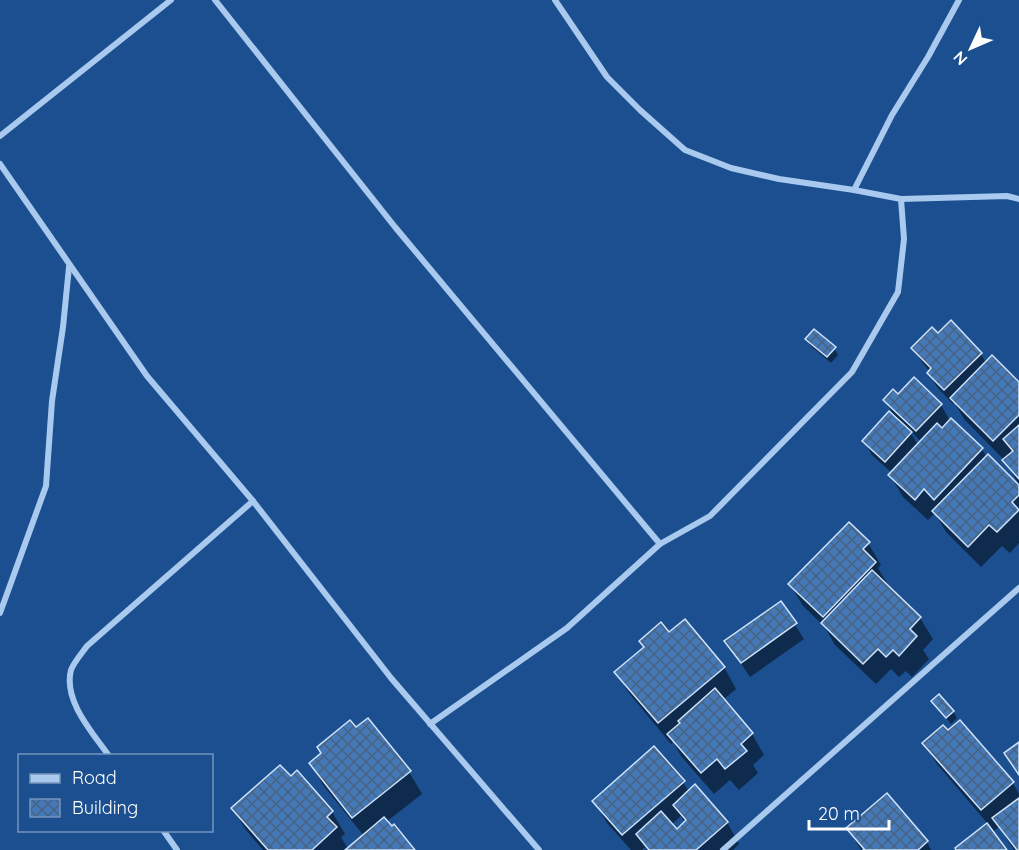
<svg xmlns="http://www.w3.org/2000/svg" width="1019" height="850" viewBox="0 0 1019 850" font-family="Quicksand,sans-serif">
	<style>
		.shadow { fill: #0007; fill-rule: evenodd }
		.building { fill: url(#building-cross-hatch); stroke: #cfe3fa; stroke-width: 1.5 }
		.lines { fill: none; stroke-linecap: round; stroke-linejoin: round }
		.street { stroke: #a9c9ee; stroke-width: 6 }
	</style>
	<defs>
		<pattern id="building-cross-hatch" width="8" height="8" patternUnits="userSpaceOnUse" patternTransform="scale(1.5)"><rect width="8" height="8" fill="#4478b7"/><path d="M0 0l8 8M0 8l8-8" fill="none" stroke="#486282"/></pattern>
	</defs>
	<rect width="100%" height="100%" fill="#1b4f8f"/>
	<!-- shadow -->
	<g class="shadow">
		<path d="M951 322 981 354 986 363 1019 385V485L1005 461 964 419 954 402 953 404 937 387 929 373 930 372 922 362 913 348 938 335Z"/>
		<path d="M807 339 834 348 838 355 831 363 811 346Z"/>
		<path d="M914 379 941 405 950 421 982 449 987 458 1019 487V543L1010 553 1002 546 981 567 946 532 935 513 928 520 903 497 890 475 892 473 872 455 864 441 895 417 885 400 898 396ZM912 432 921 442 918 445 911 433Z"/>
		<path d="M868 543 881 565 878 568 888 585 887 586 920 618 933 639 923 650 929 659 912 677 906 671 899 677 891 669 876 684 835 645 824 626 803 606 790 584Z"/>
		<path d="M781 603 804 639 750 677 726 641Z"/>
		<path d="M669 634 724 667 736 689 723 700 752 734 764 755 753 765 758 773 739 790 730 780 714 794 681 756 673 742 671 744 629 693 616 672Z"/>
		<path d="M933 701 953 711 957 718 951 724Z"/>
		<path d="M924 743 1012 782 1019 794V850H1014L999 827 994 831 937 764Z"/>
		<path d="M311 764 409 772 422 794 386 822 414 850H263L246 830 233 809 290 778 297 773 332 812 345 834 341 837 348 849 364 836 323 785Z"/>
		<path d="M683 782 689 792 727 822 739 844 733 850H647L645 847 642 850H631L607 823 594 801ZM681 816 685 823 676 831 671 825Z"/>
		<path d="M848 828 927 842 931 850H861Z"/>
	</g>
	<!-- building -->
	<g class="building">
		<path d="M951 320 982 353 944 390 927 373 931 368 911 348 932 327 938 333Z"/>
		<path d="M814 329 836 347 827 357 805 339Z"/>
		<path d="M992 355 1019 382V415L993 441 950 398Z"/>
		<path d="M914 377 942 404 916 431 883 400 893 389 898 394Z"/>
		<path d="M889 411 912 432 885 462 862 441Z"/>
		<path d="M951 418 983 448 934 500 924 489 915 500 888 475 937 423 942 428Z"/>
		<path d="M1019 425V479L1002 460 1013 451 1003 439Z"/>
		<path d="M988 454 1019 485V495L1012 502 1019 510 997 532 989 525 968 547 932 511Z"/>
		<path d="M849 522 870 542 863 549 876 562 823 617 788 584Z"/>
		<path d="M872 570 921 617 910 629 917 636 899 656 893 650 886 657 878 649 863 664 821 623Z"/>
		<path d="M781 601 797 623 741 663 724 641Z"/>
		<path d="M685 619 725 667 658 723 614 672 644 647 639 641 661 622 669 632Z"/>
		<path d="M715 688 753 733 741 744 747 751 725 769 717 759 701 773 667 734 680 723 678 721Z"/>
		<path d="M939 694 954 711 946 718 931 701Z"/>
		<path d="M368 718 411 771 352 818 309 763 321 753 317 747 350 720 356 727Z"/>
		<path d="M960 720 1014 782 981 810 922 743 943 725 948 730Z"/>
		<path d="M1019 742V775L1004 753Z"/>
		<path d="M654 746 685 781 622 835 592 801Z"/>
		<path d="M280 765 291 776 297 770 333 811 327 817 337 827 312 850H268L231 808Z"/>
		<path d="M695 784 728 822 696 850H649L636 834 661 811 677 829 686 820 673 805Z"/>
		<path d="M887 793 928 841 918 850H863L864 849 846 828Z"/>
		<path d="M1019 798V850H1017L992 818Z"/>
		<path d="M384 817 392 826 394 824 415 850H345Z"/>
		<path d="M987 823 1007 850H956L955 848Z"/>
	</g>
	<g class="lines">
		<!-- street -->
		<g class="street">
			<path d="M215 0 395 227 660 544"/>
			<path d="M555 0 607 77 640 110 685 150 731 168 779 179 854 190 901 199 1007 196 1019 199"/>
			<path d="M0 136 171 0"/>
			<path d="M0 164 147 376 253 501 391 678 539 850"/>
			<path d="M854 190 892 115 928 57 959 0"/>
			<path d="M0 613 46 486 52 401 63 327 69 267"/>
			<path d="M430 724 567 628 660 544 710 516 852 372 898 292 904 239 901 199"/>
			<path d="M109 756C93 733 63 701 71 670 74 662 82 653 87 646L253 501"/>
			<path d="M163 830 177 850"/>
			<path d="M723 850 1019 588"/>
		</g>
	</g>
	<!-- legend -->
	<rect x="18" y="754" width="195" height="78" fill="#1b4f8f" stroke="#7695bc" stroke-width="1.5"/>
	<rect x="30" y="774" width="30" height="9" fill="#a9c9ee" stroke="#7695bc" stroke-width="1.5"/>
	<text x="72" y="784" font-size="18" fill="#ffffff">Road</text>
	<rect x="30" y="799" width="30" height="18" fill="url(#building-cross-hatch)" stroke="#7695bc" stroke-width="1.5"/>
	<text x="72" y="814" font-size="18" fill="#ffffff">Building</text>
	<!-- north arrow -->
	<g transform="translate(971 48) rotate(226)" stroke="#1b4f8f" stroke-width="4.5" paint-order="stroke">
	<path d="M0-4.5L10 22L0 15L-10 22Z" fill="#ffffff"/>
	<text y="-9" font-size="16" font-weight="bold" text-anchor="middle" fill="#ffffff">N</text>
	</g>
	<!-- scale -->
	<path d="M809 820v9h80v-9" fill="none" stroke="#ffffff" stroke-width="3"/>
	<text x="818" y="820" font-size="18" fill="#ffffff" stroke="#1b4f8f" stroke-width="4.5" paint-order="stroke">20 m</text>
</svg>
